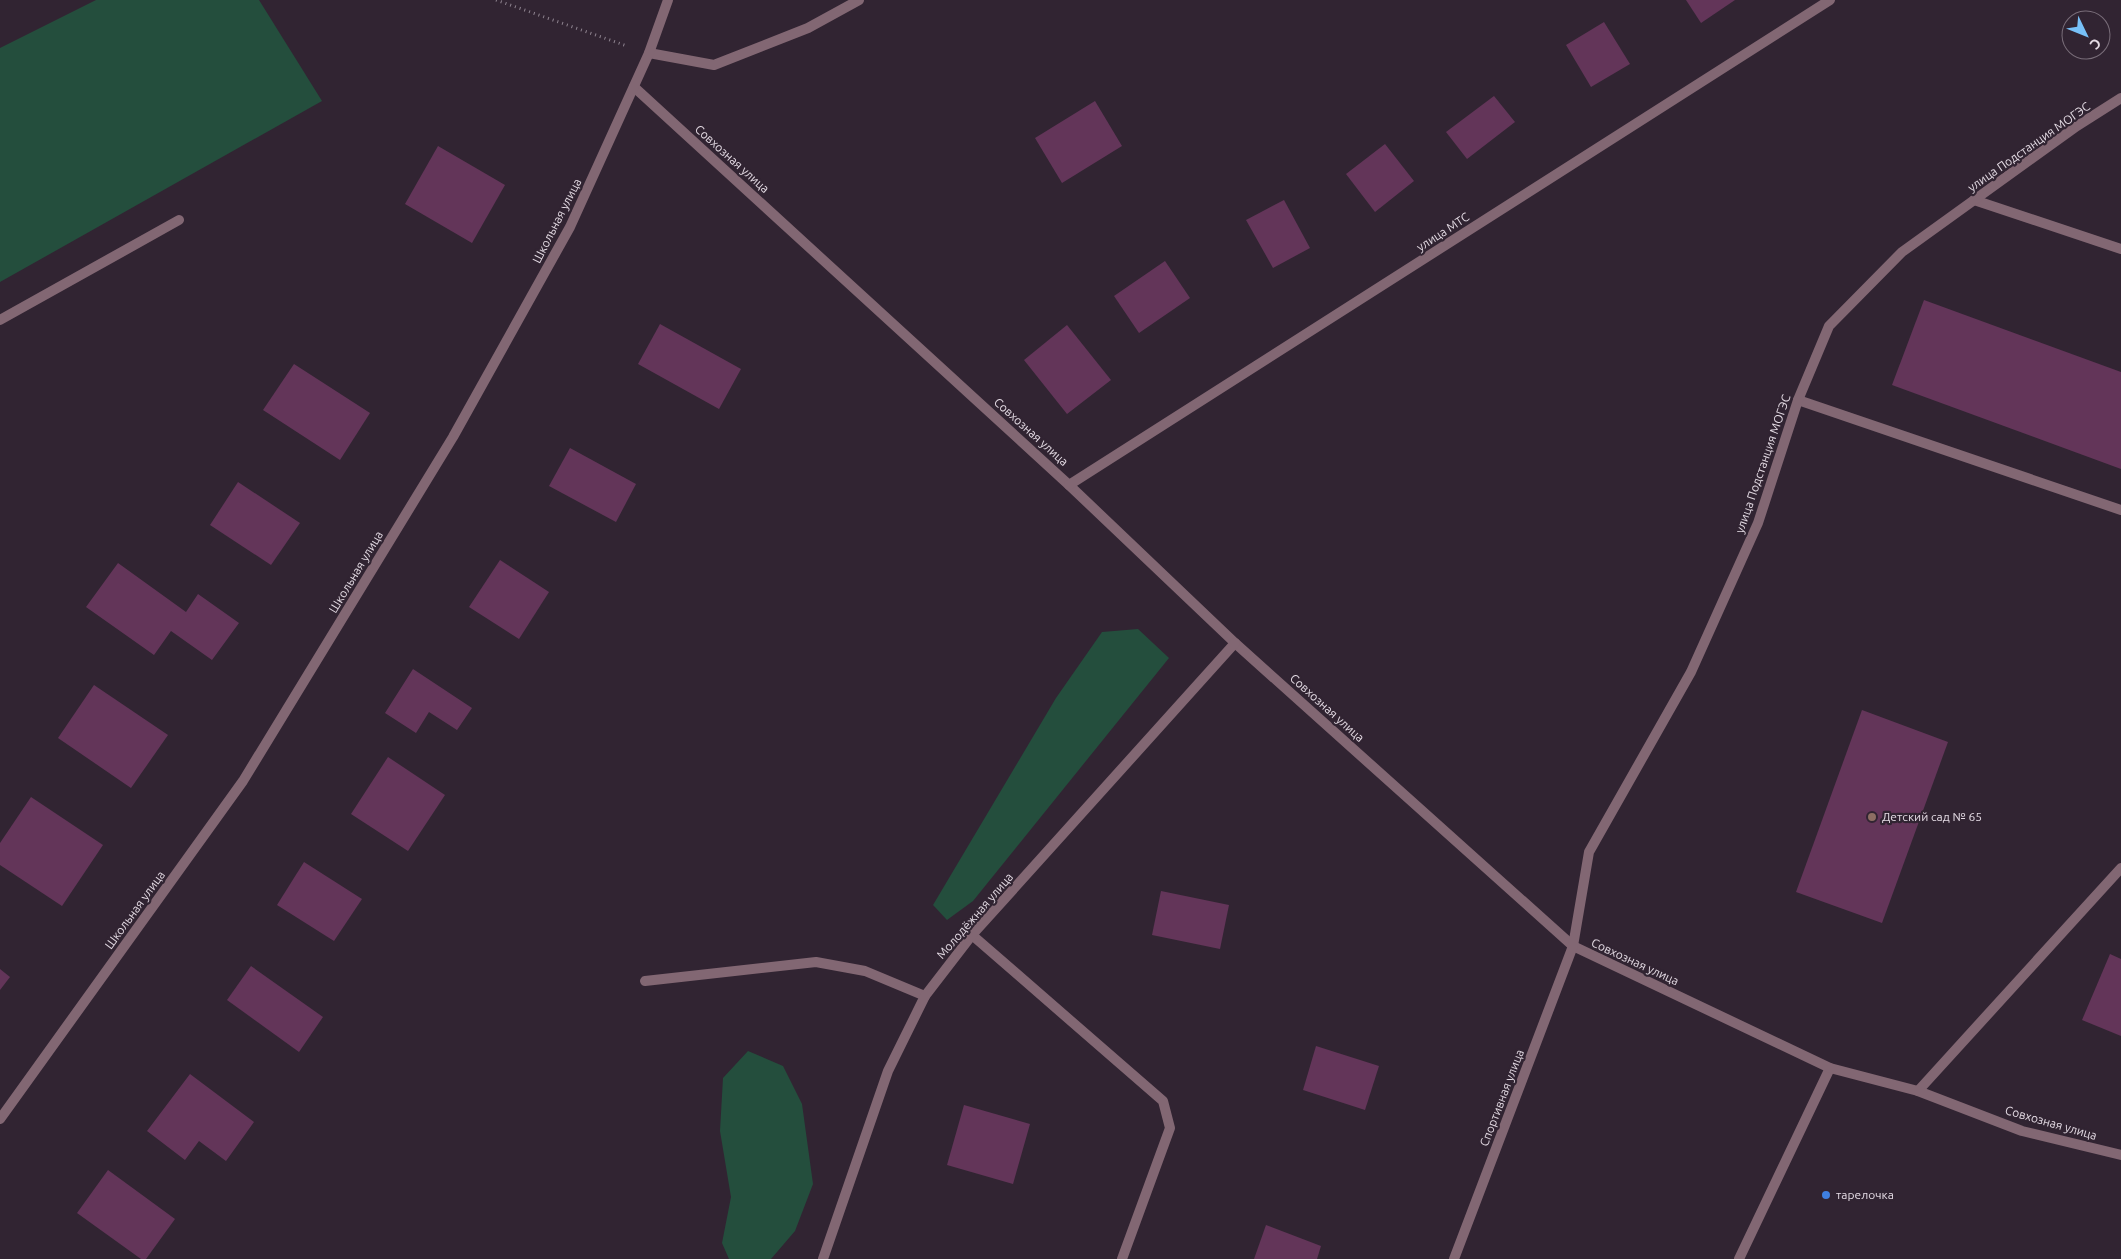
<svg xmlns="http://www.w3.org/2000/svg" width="2121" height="1259" viewBox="0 0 2121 1259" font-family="Ubuntu,sans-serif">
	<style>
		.green { fill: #244e3d }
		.building { fill: #633559 }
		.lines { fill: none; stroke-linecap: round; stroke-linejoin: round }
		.path { stroke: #8f8490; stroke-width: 3; stroke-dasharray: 1 4; stroke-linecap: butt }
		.service { stroke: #826773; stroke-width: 10 }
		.minor { stroke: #826773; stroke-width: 10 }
		.tertiary { stroke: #826773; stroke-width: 10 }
		.education-dot { fill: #8d6e63; stroke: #312432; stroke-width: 2 }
		.shop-dot { fill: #3f7fe0; stroke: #312432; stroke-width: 2 }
		.labels { text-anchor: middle; stroke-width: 4.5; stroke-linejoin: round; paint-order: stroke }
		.street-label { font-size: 12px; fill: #e4dbe4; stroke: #312432 }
		.poi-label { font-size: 12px; fill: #e4dbe4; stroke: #312432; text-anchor: start }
	</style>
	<rect width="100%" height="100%" fill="#312432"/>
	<!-- green -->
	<g class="green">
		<path d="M96 0H259L322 101 0 282V48Z"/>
		<path d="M1138 629 1169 658 973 901 947 920 933 905 1056 698 1102 632Z"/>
		<path d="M748 1051 783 1066 802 1104 813 1184 795 1231 771 1259H729L722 1243 731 1197 720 1131 723 1078Z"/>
	</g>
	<!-- building -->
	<g class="building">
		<path d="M1686 0H1735L1701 23Z"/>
		<path d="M1604 22 1630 64 1591 87 1566 45Z"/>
		<path d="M1494 96 1515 122 1467 159 1446 132Z"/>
		<path d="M1095 101 1122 146 1062 183 1035 138Z"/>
		<path d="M1385 144 1414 181 1375 212 1346 174Z"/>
		<path d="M438 146 505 185 472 243 405 204Z"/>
		<path d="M1284 200 1310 248 1273 268 1246 220Z"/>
		<path d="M1165 261 1190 298 1139 333 1114 296Z"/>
		<path d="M1924 300 2121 372V469L1892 385Z"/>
		<path d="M660 324 741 369 719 409 638 364Z"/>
		<path d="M1067 325 1111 380 1067 414 1024 360Z"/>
		<path d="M294 364 370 413 340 460 263 410Z"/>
		<path d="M570 448 636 484 616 522 549 486Z"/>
		<path d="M238 482 300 523 271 565 210 525Z"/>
		<path d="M500 560 549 592 519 639 469 607Z"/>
		<path d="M118 563 186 612 198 594 239 623 212 660 171 631 154 655 86 607Z"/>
		<path d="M413 669 472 708 457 730 429 712 416 733 385 713Z"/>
		<path d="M94 685 168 735 131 788 58 738Z"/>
		<path d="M1862 710 1948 742 1882 923 1796 892Z"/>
		<path d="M388 757 445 795 408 851 351 814Z"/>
		<path d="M31 797 103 845 62 906 0 865V843Z"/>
		<path d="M304 862 362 899 334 941 277 905Z"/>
		<path d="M1161 891 1229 905 1220 949 1152 935Z"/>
		<path d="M2110 954 2121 959V1036L2082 1020Z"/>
		<path d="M251 966 323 1017 299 1052 227 1000Z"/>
		<path d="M0 969 10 977 0 990Z"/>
		<path d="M1316 1046 1379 1066 1365 1110 1303 1090Z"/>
		<path d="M190 1074 254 1122 226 1161 199 1141 185 1160 147 1131Z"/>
		<path d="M964 1105 1030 1124 1013 1184 947 1165Z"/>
		<path d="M108 1170 175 1219 146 1259H141L77 1213Z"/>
		<path d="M1266 1225 1321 1246 1317 1259H1254Z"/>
	</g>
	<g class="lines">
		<!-- path -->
		<path class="path" d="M496 0 627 46"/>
		<!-- service -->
		<g class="service">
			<path d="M1974 200 2121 249"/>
			<path d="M0 320 179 220"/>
			<path d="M1798 400 2121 510"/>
			<path d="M972 935 1163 1101 1170 1128 1122 1259"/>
			<path d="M645 981 816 962 865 971 925 996"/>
			<path d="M1918 1091 2121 868"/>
			<path d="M1739 1259 1830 1068"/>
		</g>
		<!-- minor -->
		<g class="minor">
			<path d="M649 53 714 65 808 28 859 0"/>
			<path d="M634 87 1069 485 1235 643 1573 946 1830 1068 1918 1091 2022 1131 2121 1155"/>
			<path d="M1069 485 1830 0"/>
			<path d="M823 1259 888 1071 925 996 972 935 1235 643"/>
			<path d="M1454 1259 1573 946 1589 852 1691 672 1758 523 1798 400 1829 326 1902 252 2077 126 2121 98"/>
		</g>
		<!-- tertiary -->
		<path class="tertiary" d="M0 1119 243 781 453 437 570 227 649 53 668 0"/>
	</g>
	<!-- markers -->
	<circle class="education-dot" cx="1872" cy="817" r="5"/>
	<circle class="shop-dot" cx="1826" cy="1195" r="5"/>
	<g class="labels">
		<!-- street labels -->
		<g class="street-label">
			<text transform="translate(2029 147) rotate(-35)" y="4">улица Подстанция МОГЭС</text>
			<text transform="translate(732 159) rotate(42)" y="4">Совхозная улица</text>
			<text transform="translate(557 221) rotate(-63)" y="4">Школьная улица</text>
			<text transform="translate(1443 232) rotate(-33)" y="4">улица МТС</text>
			<text transform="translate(1031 432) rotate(42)" y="4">Совхозная улица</text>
			<text transform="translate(1763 464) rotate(-71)" y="4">улица Подстанция МОГЭС</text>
			<text transform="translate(356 572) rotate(-59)" y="4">Школьная улица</text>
			<text transform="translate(1327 708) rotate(42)" y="4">Совхозная улица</text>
			<text transform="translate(135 910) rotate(-54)" y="4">Школьная улица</text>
			<text transform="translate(975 916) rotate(-49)" y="4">Молодёжная улица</text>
			<text transform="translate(1635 962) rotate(25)" y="4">Совхозная улица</text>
			<text transform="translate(1502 1098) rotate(-69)" y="4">Спортивная улица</text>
			<text transform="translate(2051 1123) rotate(16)" y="4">Совхозная улица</text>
		</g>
		<!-- poi labels -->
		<g class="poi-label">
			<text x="1882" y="821">Детский сад № 65</text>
			<text x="1836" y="1199">тарелочка</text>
		</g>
	</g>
	<!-- north arrow -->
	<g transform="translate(2086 35) rotate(133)"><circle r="24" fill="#312432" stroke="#796d79"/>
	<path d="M0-4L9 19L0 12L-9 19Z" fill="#77c0f7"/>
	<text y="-8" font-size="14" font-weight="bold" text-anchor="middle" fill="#e4dbe4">С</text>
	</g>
</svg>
